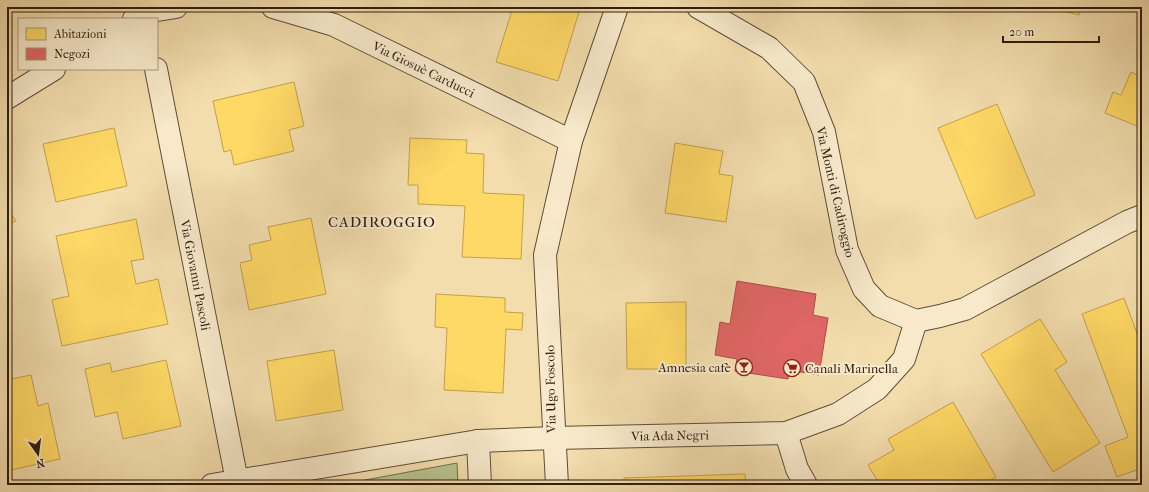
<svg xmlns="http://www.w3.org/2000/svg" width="1149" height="492" viewBox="0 0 1149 492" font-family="'IM FELL French Canon',serif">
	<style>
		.green { fill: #b6c28e; stroke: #72704e }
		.homes { fill: #ffd966; stroke: #c0a14c }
		.shops { fill: #e06666; stroke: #ab504c }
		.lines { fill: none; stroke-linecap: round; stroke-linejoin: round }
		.minor-casing { stroke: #5f4e36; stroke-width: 24 }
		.minor { stroke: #f7e9ca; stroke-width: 22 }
		.labels { text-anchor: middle; stroke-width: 4; stroke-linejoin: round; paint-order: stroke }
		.street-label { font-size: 13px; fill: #2e1e0f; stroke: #f7e9ca }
		.poi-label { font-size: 13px; fill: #2e1e0f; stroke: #f7e9ca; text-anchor: end }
		.quarter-label { font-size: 15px; letter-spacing: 1px; fill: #2e1e0f; stroke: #f7e9ca }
	</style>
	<rect width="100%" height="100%" fill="#f3ddad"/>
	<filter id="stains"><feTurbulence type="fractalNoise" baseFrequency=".005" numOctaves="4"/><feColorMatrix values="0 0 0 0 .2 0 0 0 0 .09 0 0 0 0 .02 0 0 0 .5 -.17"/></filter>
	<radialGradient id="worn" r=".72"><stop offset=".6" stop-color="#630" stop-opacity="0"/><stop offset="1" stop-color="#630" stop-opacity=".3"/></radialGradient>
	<!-- green -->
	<path class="green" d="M457 463 458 485H338Z"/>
	<!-- homes -->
	<g class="homes">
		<path d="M513 7H561L579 12 558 81 496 62Z"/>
		<path d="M1047 7H1081L1079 15Z"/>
		<path d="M1131 72 1142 77V128L1105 113 1113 92 1121 95Z"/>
		<path d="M294 82 304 126 289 130 294 151 234 165 231 150 224 152 213 101Z"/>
		<path d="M997 104 1035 195 976 219 938 128Z"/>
		<path d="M114 128 127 186 56 202 43 144Z"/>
		<path d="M410 138 467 140 466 153 484 154 483 193 524 195 521 259 462 257 465 206 418 204V185H408Z"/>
		<path d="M675 143 723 151 719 174 733 176 726 222 665 213Z"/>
		<path d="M7 208 16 221 7 226Z"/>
		<path d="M311 218 326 294 249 310 240 263 252 260 249 245 271 240 268 227Z"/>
		<path d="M136 219 144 259 131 261 136 284 158 279 168 324 62 346 52 300 69 296 56 236Z"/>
		<path d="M436 294 505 298V312L523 313 522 330 506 329 503 393 444 390 447 328 435 327Z"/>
		<path d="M1124 298 1142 347V468L1117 477 1105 446 1128 437 1082 314Z"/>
		<path d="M686 302V369H627L626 303Z"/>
		<path d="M1040 319 1067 362 1055 370 1100 443 1053 472 981 354Z"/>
		<path d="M334 350 343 410 276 421 267 361Z"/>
		<path d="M166 360 181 426 123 439 117 412 95 417 85 369 110 363 112 372Z"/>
		<path d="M31 375 38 406 48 403 60 459 7 471V380Z"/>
		<path d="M953 402 996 477 982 485H880L868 465 894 450 888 439Z"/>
		<path d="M745 474 746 485H624V478Z"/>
	</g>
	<!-- shops -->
	<path class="shops" d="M737 281 816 294 813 315 828 318 819 375 789 370 788 379 735 371 737 359 715 355 720 322 730 324Z"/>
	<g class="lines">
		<!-- minor casing -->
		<g class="minor-casing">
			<g id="minor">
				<path d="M273 7 334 25 571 141"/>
				<path d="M698 7 769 48 804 82 824 132 847 250 864 289 880 306 916 321 940 316 965 309 1127 222 1142 216"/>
				<path d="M134 19 145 12 176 7"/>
				<path d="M156 69 237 481"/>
				<path d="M7 98 54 69"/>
				<path d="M786 433 797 469 806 485"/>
				<path d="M478 441 480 485"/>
				<path d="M212 485 478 441 554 438 786 433 838 414 877 389 904 359 916 321"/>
				<path d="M557 485 545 255 571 141 617 7"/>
			</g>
		</g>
		<!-- minor -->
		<use href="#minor" class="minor"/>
	</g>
	<!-- icons -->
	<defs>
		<g id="bar-ring" transform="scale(0.9)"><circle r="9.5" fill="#f7e9ca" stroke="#8f2418" stroke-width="1.5"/><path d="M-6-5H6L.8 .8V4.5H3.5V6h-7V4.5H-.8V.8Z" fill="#8f2418"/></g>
		<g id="supermarket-ring" transform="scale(0.9)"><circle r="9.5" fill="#f7e9ca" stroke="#8f2418" stroke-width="1.5"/><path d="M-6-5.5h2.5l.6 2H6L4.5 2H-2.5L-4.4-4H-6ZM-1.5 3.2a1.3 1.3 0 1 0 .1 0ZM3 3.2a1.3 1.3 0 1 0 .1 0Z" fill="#8f2418"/></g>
	</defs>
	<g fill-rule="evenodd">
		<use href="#bar-ring" x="744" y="367"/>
		<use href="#supermarket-ring" x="792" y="368"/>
	</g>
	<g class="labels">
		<!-- street labels -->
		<g class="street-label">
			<text transform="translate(424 69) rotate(26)" y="5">Via Giosuè Carducci</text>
			<text transform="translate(836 192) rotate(77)" y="5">Via Monti di Cadiroggio</text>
			<text transform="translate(196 275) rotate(79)" y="5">Via Giovanni Pascoli</text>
			<text transform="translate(550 389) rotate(-91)" y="5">Via Ugo Foscolo</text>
			<text transform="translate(670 435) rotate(-1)" y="5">Via Ada Negri</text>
		</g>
		<!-- poi labels -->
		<g class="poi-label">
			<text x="731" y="372">Amnesia cafè</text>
			<text x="805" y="373" text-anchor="start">Canali Marinella</text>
		</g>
		<!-- quarter labels -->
		<g class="quarter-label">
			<text x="382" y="227">CADIROGGIO</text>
		</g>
	</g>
	<!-- margin -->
	<rect width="1149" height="492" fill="none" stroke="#f3ddad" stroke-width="24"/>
	<rect x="8" y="8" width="1133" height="476" fill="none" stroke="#2e1e0f" stroke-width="2"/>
	<rect x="12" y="12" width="1125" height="468" fill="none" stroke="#2e1e0f"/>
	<!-- legend -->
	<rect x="18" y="18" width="140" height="52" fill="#f7e9ca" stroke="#a7987f"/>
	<rect x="26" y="28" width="20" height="12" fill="#ffd966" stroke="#a7987f"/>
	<text x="54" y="38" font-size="12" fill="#2e1e0f">Abitazioni</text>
	<rect x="26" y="48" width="20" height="12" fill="#e06666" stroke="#a7987f"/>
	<text x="54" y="58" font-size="12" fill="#2e1e0f">Negozi</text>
	<!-- north arrow -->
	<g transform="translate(38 454) rotate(166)" stroke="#f7e9ca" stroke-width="3" paint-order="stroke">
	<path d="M0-3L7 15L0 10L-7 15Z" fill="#2e1e0f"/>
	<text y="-6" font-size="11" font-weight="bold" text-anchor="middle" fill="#2e1e0f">N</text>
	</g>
	<!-- scale -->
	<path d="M1003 36v6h96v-6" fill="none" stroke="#2e1e0f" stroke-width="2"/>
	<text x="1009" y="36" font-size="12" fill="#2e1e0f" stroke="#f7e9ca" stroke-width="3" paint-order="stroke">20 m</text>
	<rect width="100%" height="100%" filter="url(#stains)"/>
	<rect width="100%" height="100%" fill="url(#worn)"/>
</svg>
